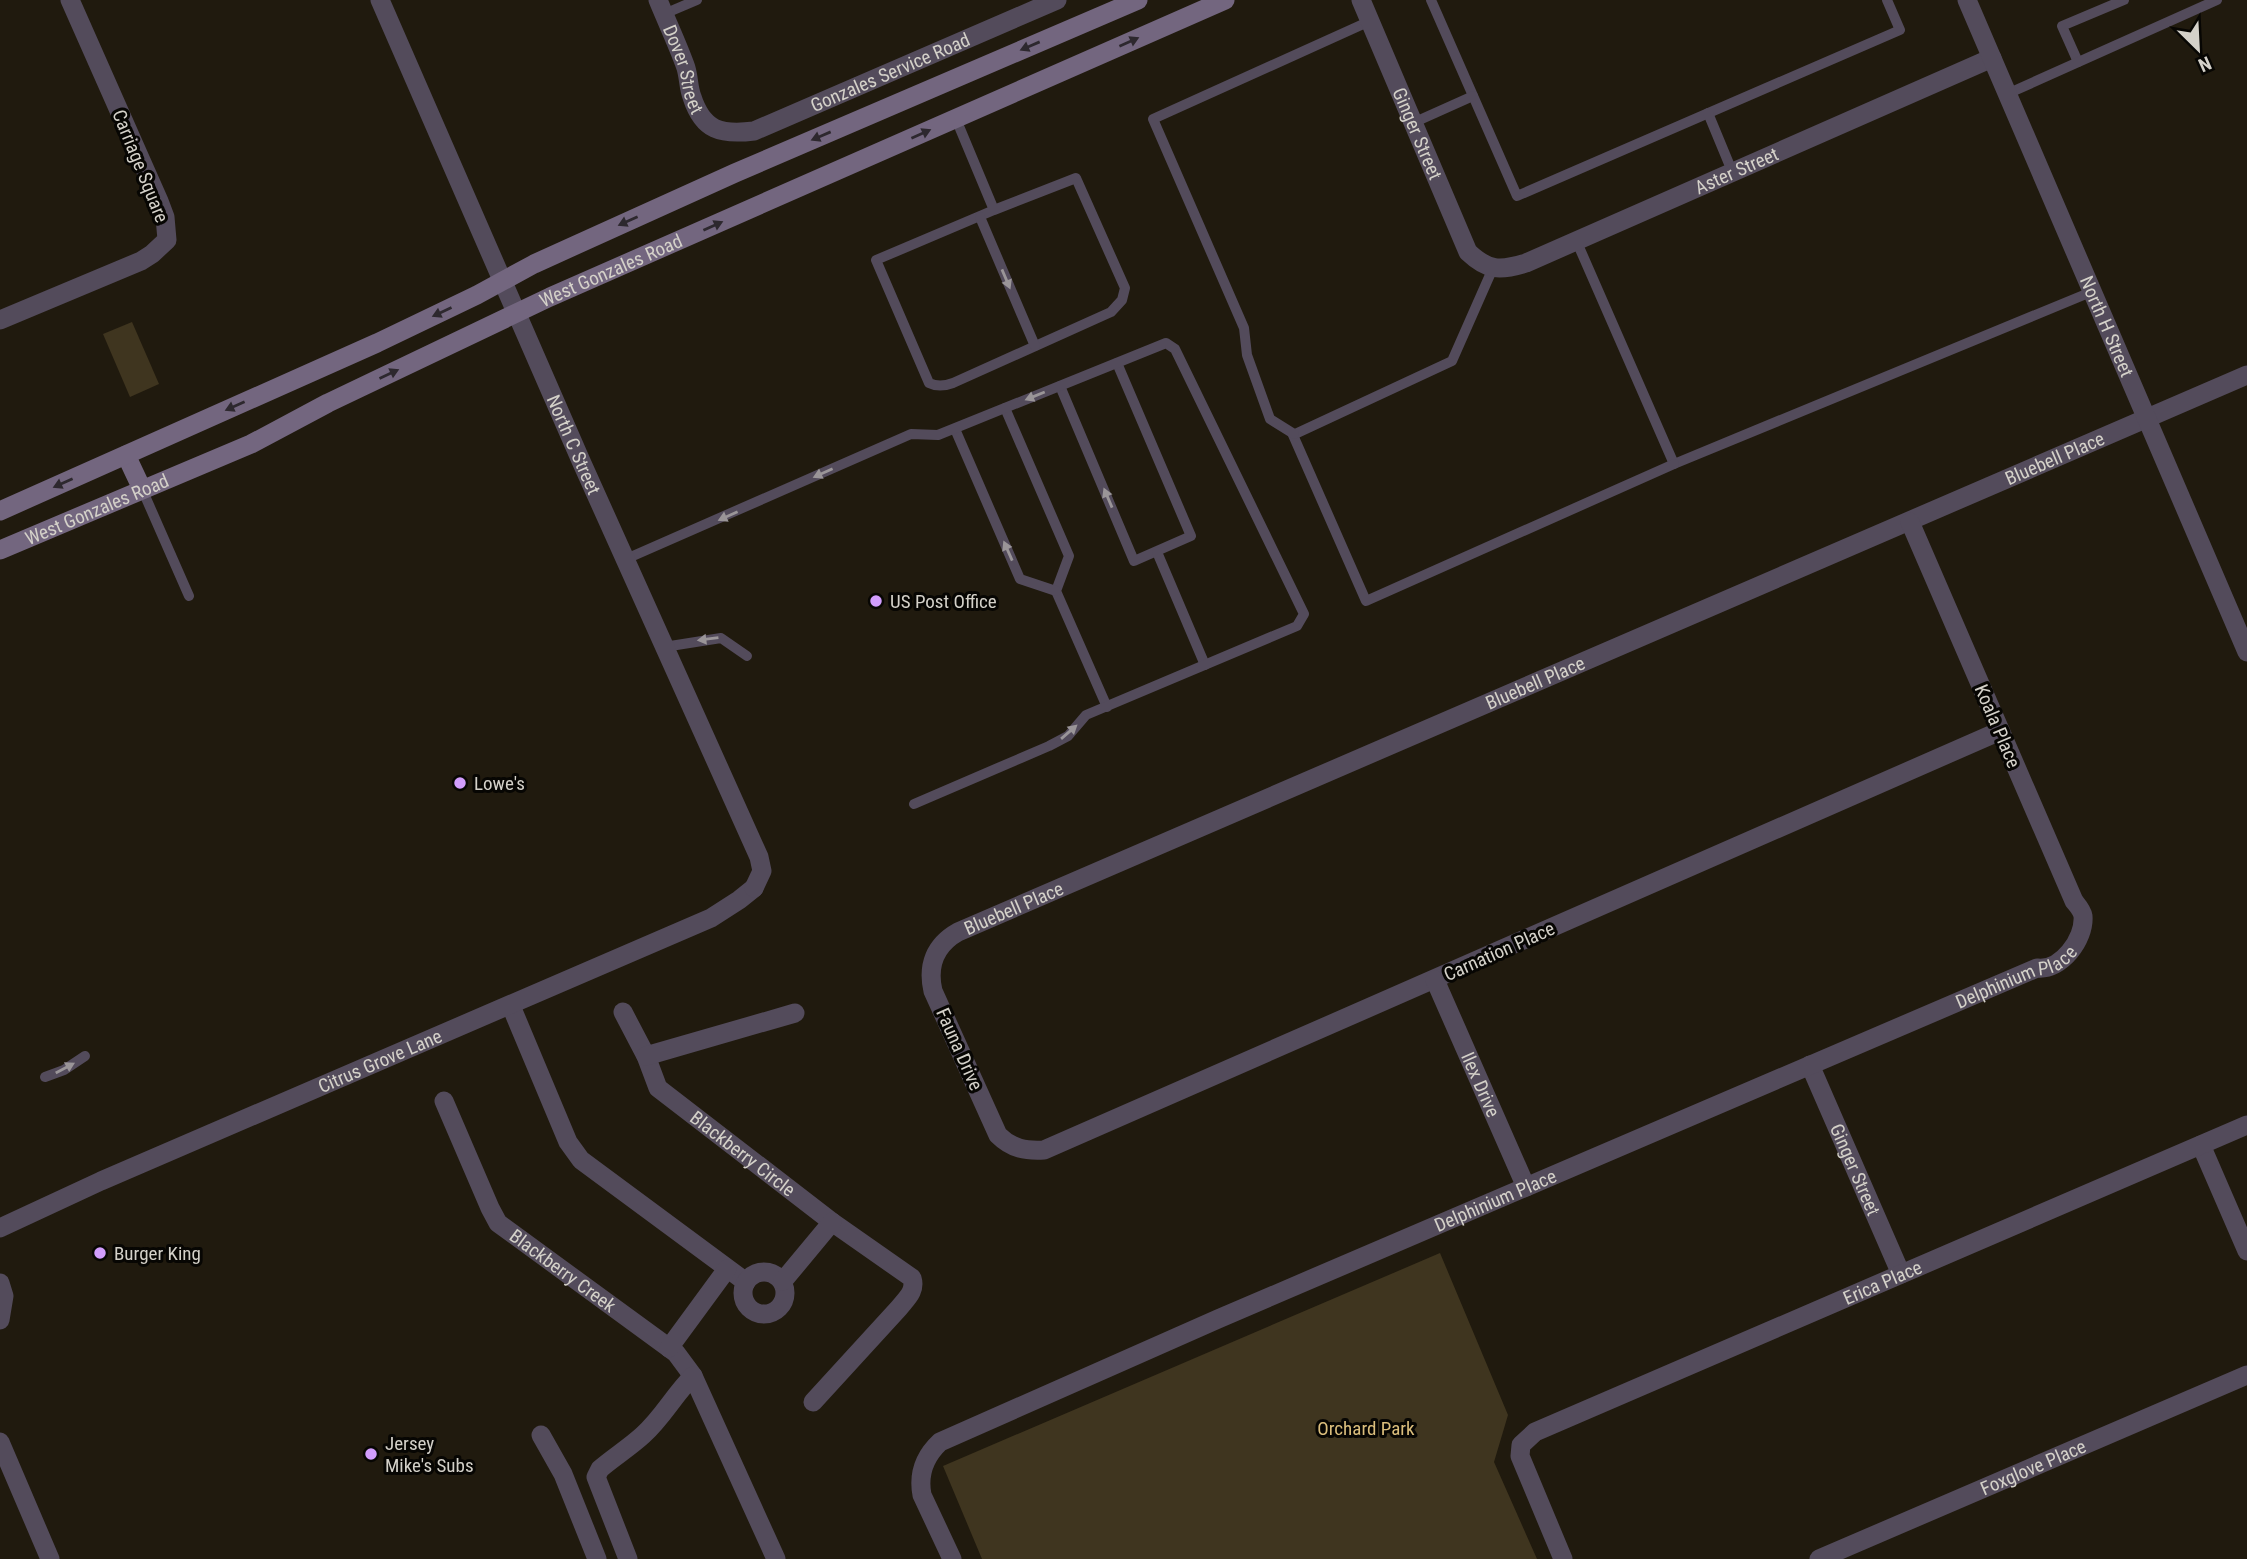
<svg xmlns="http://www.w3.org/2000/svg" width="2247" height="1559" viewBox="0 0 2247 1559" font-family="'Roboto Condensed',sans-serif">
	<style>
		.green { fill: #3f351f }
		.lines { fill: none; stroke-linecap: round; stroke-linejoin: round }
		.service { stroke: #534b5b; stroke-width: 10 }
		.minor { stroke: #534b5b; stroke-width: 19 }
		.tertiary { stroke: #534b5b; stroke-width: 19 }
		.secondary { stroke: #73667f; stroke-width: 19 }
		.oneway { fill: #2d282e }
		.oneway2 { fill: #9a9598 }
		.poi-dot { fill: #d29dfd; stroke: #070603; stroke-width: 2.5 }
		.labels { text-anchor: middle; stroke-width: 6; stroke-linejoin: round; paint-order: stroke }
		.street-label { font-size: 19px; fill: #d4d1c9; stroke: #070603 }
		.poi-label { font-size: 19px; fill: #d4d1c9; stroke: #070603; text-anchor: start }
		.park-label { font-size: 19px; fill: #dbbe7c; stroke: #070603 }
	</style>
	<rect width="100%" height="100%" fill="#201a0e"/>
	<!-- green -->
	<g class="green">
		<path d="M132 322 159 384 130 397 103 334Z"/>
		<path d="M1440 1253 1508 1415 1494 1462 1537 1559H982L943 1466Z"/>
	</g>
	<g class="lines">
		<!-- service -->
		<g class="service">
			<path d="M1431 0 1517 196 1900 30 1887 0"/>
			<path d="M664 14 697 0"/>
			<path d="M2078 62 2062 26 2124 0"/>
			<path d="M2007 94 2217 0"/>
			<path d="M1708 113 1732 171"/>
			<path d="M956 119 994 210 1076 178 1125 288 1122 300 1111 312 953 383C945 386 937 387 929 383L876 260 994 210"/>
			<path d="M1415 122 1473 96"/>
			<path d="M980 217 1035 346"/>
			<path d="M1576 240 1674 464 2091 292"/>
			<path d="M1493 268 1452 361 1293 435 1366 601 1674 464"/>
			<path d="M1060 386 1134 561 1191 536 1117 363"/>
			<path d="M1005 408 1069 556 1056 591 1107 707"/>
			<path d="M955 429 1020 579 1056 591"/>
			<path d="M1294 434 1270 419 1247 355 1244 328 1153 119 1370 21"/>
			<path d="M142 489 189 596"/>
			<path d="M1157 552 1205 665"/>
			<path d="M626 559 911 434 938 435 1166 343 1175 349 1304 614 1297 626 1086 715 1068 736 1049 746 914 804"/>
			<path d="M664 647 721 638 747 656"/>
			<path d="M45 1077 64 1070 85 1056"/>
		</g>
		<!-- minor -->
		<g class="minor">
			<path id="s1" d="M658 0C667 22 677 43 685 65 689 75 688 87 692 97 703 131 721 135 754 131L1057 0"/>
			<path id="s2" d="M1361 0 1468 252C1488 271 1500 271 1526 263L1992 58"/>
			<path d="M0 320 141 261 152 254 167 240 165 217 159 201 70 0"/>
			<path id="s3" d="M2000 731 1044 1150C1026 1151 1012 1149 998 1135L933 991C927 965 935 945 958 932L2247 375"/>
			<path id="s4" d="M1435 980 1526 1187"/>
			<path d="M511 1006 568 1142 581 1160 746 1282"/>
			<path id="s5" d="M623 1012 646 1056 658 1088 832 1222 912 1278C916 1291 907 1298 899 1308L813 1402"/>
			<path d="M646 1056 795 1013"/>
			<path id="s6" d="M1810 1065 1901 1274"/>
			<path id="s7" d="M444 1101 490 1208 498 1223 676 1353 693 1376"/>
			<path d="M2201 1145 2247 1251"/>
			<path id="s8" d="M0 1228 101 1181 711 918 739 900 754 888"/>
			<circle cx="764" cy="1293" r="21"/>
			<path d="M783 1281 832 1222"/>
			<path d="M0 1283 4 1296 0 1320"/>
			<path d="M669 1348 727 1269"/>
			<path d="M541 1435 563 1474 597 1559"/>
			<path d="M0 1442 50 1559"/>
			<path d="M628 1559 596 1477 600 1469C614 1457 630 1447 643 1435 663 1417 674 1395 693 1376L776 1559"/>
			<path id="s9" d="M952 1559 922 1495C918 1474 924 1457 940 1442L1218 1319 2037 968C2061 971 2085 939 2083 916 2082 910 2078 906 2074 901L1910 522"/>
			<path id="s10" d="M1563 1559 1520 1456 1521 1445 1535 1432 2247 1125"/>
			<path id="s11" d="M1819 1559 2247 1375"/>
		</g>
		<!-- tertiary -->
		<g class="tertiary">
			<path id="s12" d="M380 0 581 461 759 857 762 871 754 888"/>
			<path id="s13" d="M1967 0 2247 652"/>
		</g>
		<!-- secondary -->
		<g class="secondary">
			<path d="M126 455 142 489"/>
			<path d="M0 511 377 343 477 295 534 264 735 173 1138 0"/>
			<path id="s14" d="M0 550 251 444 328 403 550 297 1225 0"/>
		</g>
	</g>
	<!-- one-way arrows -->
	<defs><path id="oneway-solid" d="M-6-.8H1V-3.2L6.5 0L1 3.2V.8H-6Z" transform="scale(1.75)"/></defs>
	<g class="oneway">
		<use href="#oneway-solid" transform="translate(1129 42) rotate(-24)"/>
		<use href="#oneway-solid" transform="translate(1030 46) rotate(157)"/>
		<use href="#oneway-solid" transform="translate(921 134) rotate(-24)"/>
		<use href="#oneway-solid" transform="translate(821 136) rotate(157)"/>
		<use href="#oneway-solid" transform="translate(628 221) rotate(156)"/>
		<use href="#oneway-solid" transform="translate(713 226) rotate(-24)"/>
		<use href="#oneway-solid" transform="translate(442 312) rotate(155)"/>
		<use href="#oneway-solid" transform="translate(389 374) rotate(-25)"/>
		<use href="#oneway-solid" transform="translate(235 406) rotate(156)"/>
		<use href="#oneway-solid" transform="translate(63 483) rotate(156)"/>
	</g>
	<g class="oneway2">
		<use href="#oneway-solid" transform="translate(1006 279) rotate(67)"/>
		<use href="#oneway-solid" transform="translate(1035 396) rotate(158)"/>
		<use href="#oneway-solid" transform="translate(823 473) rotate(156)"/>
		<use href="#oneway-solid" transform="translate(1108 498) rotate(-113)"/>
		<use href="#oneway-solid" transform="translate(728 516) rotate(156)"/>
		<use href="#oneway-solid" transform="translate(1008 551) rotate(-114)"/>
		<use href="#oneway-solid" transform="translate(708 639) rotate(173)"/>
		<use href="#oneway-solid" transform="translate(1069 732) rotate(-41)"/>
		<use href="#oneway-solid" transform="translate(65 1068) rotate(-28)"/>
	</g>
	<!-- markers -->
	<g class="poi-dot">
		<circle cx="876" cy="601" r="7"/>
		<circle cx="460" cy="783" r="7"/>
		<circle cx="100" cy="1253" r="7"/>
		<circle cx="371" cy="1454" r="7"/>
	</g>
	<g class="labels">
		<!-- street labels -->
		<g class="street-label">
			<text dy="7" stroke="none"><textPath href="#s1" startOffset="74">Dover Street</textPath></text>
			<text dy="7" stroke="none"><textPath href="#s1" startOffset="331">Gonzales Service Road</textPath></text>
			<text dy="7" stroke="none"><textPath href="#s2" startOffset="145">Ginger Street</textPath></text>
			<text transform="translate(141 166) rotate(68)" y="7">Carriage Square</text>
			<text dy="7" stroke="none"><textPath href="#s2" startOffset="567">Aster Street</textPath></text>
			<text dy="7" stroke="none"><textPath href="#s14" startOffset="672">West Gonzales Road</textPath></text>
			<text dy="7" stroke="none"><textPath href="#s13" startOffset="355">North H Street</textPath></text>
			<text dy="7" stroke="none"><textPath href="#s12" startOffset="485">North C Street</textPath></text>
			<text dy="7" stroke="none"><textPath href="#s3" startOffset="2516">Bluebell Place</textPath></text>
			<text dy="7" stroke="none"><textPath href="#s14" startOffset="105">West Gonzales Road</textPath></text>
			<text dy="7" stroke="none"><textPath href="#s3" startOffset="1950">Bluebell Place</textPath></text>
			<text transform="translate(1998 726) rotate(67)" y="7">Koala Place</text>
			<text dy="7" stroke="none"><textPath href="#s3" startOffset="1382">Bluebell Place</textPath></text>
			<text transform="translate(1499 951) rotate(-24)" y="7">Carnation Place</text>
			<text dy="7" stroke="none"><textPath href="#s9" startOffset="1302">Delphinium Place</textPath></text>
			<text transform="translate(960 1049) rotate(66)" y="7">Fauna Drive</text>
			<text dy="7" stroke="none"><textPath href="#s8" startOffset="415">Citrus Grove Lane</textPath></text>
			<text dy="7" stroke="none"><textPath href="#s4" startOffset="114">Ilex Drive</textPath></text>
			<text dy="7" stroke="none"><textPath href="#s5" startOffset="191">Blackberry Circle</textPath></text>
			<text dy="7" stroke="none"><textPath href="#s6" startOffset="114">Ginger Street</textPath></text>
			<text dy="7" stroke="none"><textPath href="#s9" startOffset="735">Delphinium Place</textPath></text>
			<text dy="7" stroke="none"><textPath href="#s7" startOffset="214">Blackberry Creek</textPath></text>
			<text dy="7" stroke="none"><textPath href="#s10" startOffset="520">Erica Place</textPath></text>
			<text dy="7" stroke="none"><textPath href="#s11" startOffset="233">Foxglove Place</textPath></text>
		</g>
		<!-- poi labels -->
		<g class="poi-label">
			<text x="890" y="608">US Post Office</text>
			<text x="474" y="790">Lowe's</text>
			<text x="114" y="1260">Burger King</text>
			<text x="385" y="1450">Jersey<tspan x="385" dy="22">Mike's Subs</tspan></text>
		</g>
		<!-- park labels -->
		<g class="park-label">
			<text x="1366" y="1435">Orchard Park</text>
		</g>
	</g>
	<!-- north arrow -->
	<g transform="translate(2198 49) rotate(156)" stroke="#070603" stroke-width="5" paint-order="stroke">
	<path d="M0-5L12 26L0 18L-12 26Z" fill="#d4d1c9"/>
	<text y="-10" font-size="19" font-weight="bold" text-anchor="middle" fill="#d4d1c9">N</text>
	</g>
</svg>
